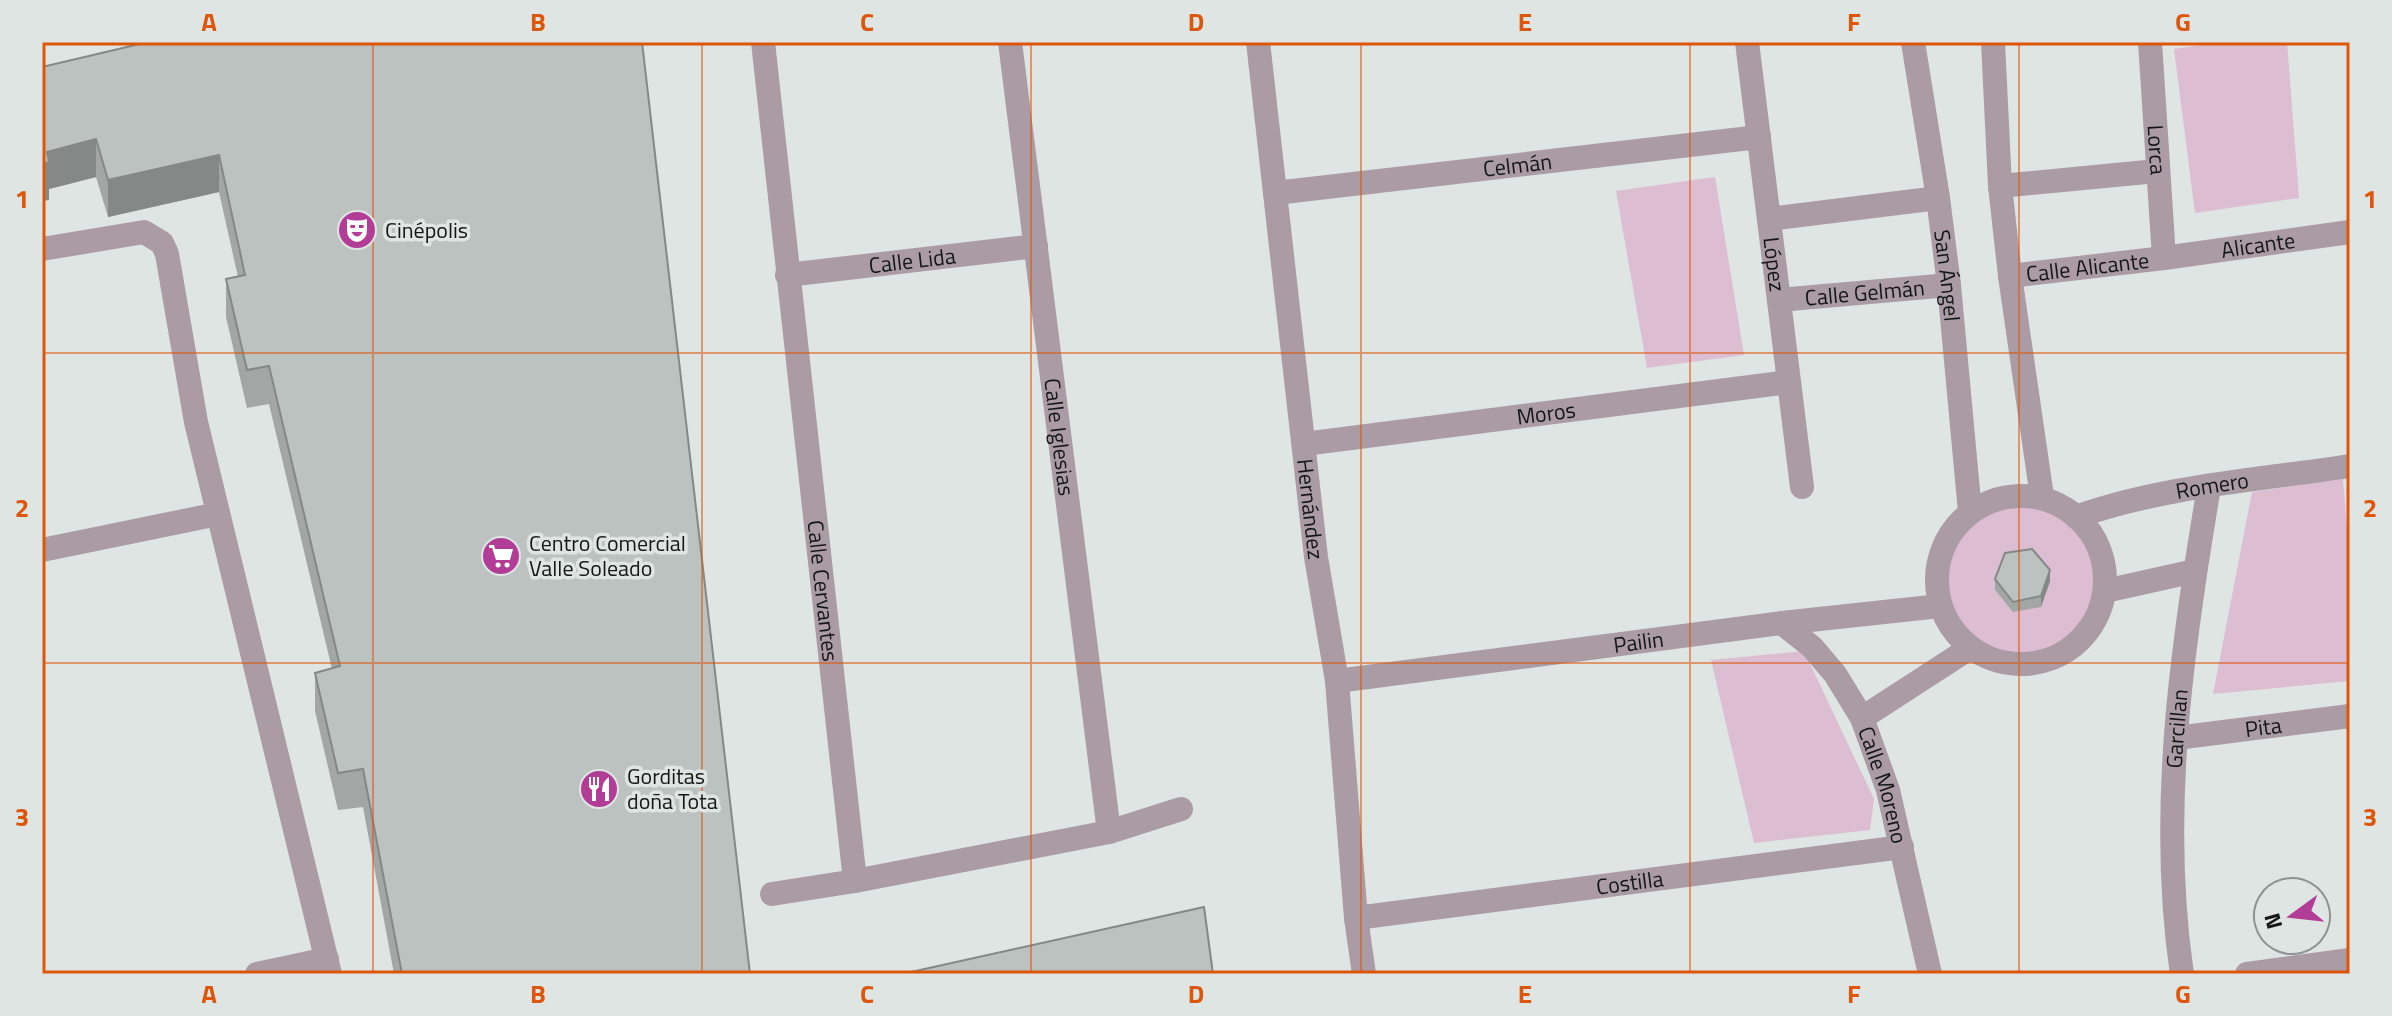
<svg xmlns="http://www.w3.org/2000/svg" width="2392" height="1016" viewBox="0 0 2392 1016" font-family="'Titillium Web',sans-serif">
	<style>
		.green { fill: #ddbdd2 }
		.lines { fill: none; stroke-linecap: round; stroke-linejoin: round }
		.minor { stroke: #aa9ba5; stroke-width: 24 }
		.wall { fill: #a2a7a5 }
		.shaded-wall { fill: #848886 }
		.building { fill: #bcc2c0; stroke: #848886; stroke-width: 2 }
		.grid { fill: none; stroke: #dd560c; stroke-width: 2; stroke-opacity: 0.55 }
		.labels { text-anchor: middle; stroke-width: 7; stroke-linejoin: round; paint-order: stroke }
		.street-label { font-size: 22px; fill: #151716; stroke: #dfe5e3 }
		.poi-label { font-size: 22px; fill: #151716; stroke: #dfe5e3; text-anchor: start }
		.neatline { fill: none; stroke: #dd560c; stroke-width: 3 }
		.grid-label { font-size: 26px; text-anchor: middle; font-weight: bold; fill: #dd560c }
	</style>
	<rect width="100%" height="100%" fill="#dfe5e3"/>
	<!-- green -->
	<g class="green">
		<path d="M2221 42H2287L2299 198 2195 213 2174 49Z"/>
		<path d="M1715 177 1744 355 1647 368 1616 191Z"/>
		<path d="M2343 479 2350 565V681L2213 694 2252 492Z"/>
		<circle cx="2021" cy="582" r="75"/>
		<path d="M1804 651 1874 799 1870 830 1754 843 1711 660Z"/>
	</g>
	<g class="lines">
		<!-- minor -->
		<g class="minor">
			<path id="s1" d="M763 42 855 881"/>
			<path id="s2" d="M1010 42 1109 832"/>
			<path id="s3" d="M1258 42 1316 557 1337 681 1356 918 1364 974"/>
			<path id="s4" d="M1747 42 1802 487"/>
			<path id="s5" d="M1913 42 1938 198 1949 285 1970 512"/>
			<path d="M1993 42 2000 186 2010 276 2042 497"/>
			<path id="s6" d="M2150 42 2164 258"/>
			<path d="M2000 186 2157 171"/>
			<path id="s7" d="M1275 193 1759 137"/>
			<path d="M1769 219 1938 198"/>
			<path d="M42 249 144 232 162 243 167 254 196 422 330 974"/>
			<path id="s8" d="M787 275 1036 246"/>
			<path id="s9" d="M2010 276 2164 258 2350 232"/>
			<path id="s10" d="M1779 300 1949 285"/>
			<path id="s11" d="M1304 444 1789 382"/>
			<circle cx="2021" cy="580" r="84"/>
			<path id="s12" d="M2076 517C2163 486 2259 480 2350 466"/>
			<path d="M42 550 218 514"/>
			<path d="M2105 591 2195 571"/>
			<path id="s13" d="M1782 623 1812 647 1835 674 1862 718 1888 790 1930 974"/>
			<path id="s14" d="M1337 681 1782 623 1940 606"/>
			<path d="M1862 718 1970 648"/>
			<path id="s15" d="M2176 738 2350 716"/>
			<path d="M772 894 855 881 1109 832 1181 809"/>
			<path id="s16" d="M1356 918 1902 847"/>
			<path d="M257 974 327 959"/>
			<path id="s17" d="M2182 974C2158 813 2182 646 2209 487"/>
			<path d="M2247 974 2350 960"/>
		</g>
	</g>
	<!-- wall -->
	<g class="wall">
		<path d="M148 42 750 974H394L363 807 338 810 315 711V673L332 669 269 404 247 408 226 317V279L238 277 219 192 108 217 96 177 49 189V200L42 67Z"/>
		<path d="M1995 579 2050 581 2041 607 2013 612 1995 590Z"/>
	</g>
	<!-- shaded-wall -->
	<g class="shaded-wall">
		<path d="M96 139V177L49 189V200L42 201V164L47 152Z"/>
		<path d="M219 155V192L108 217V180Z"/>
		<path d="M2050 570V581L2041 607V596Z"/>
	</g>
	<!-- building -->
	<g class="building">
		<path d="M148 42H642L750 974H402L363 769 338 773 315 673 340 666 269 366 247 370 226 279 245 275 219 155 108 180 96 139 47 152 49 162 42 164V67Z"/>
		<path d="M2032 549 2050 570 2041 596 2013 602 1995 579 2005 553Z"/>
		<path d="M1204 907 1213 974H902Z"/>
	</g>
	<!-- grid -->
	<path class="grid" d="M373 42V974M702 42V974M1031 42V974M1361 42V974M1690 42V974M2019 42V974M42 353H2350M42 663H2350"/>
	<!-- icons -->
	<defs>
		<g id="theatre-disc" transform="scale(2)"><circle r="9.5" fill="#b13d97" stroke="#dfe5e3"/><path d="M-5-5.5Q0-4 5-5.5V0Q5 5 0 6Q-5 5-5 0ZM-3.3-2.5H-1v1.5H-3.3ZM1-2.5H3.3v1.5H1ZM-2.8 1Q0 5.5 2.8 1Z" fill="#fff"/></g>
		<g id="supermarket-disc" transform="scale(2)"><circle r="9.5" fill="#b13d97" stroke="#dfe5e3"/><path d="M-6-5.5h2.5l.6 2H6L4.5 2H-2.5L-4.4-4H-6ZM-1.5 3.2a1.3 1.3 0 1 0 .1 0ZM3 3.2a1.3 1.3 0 1 0 .1 0Z" fill="#fff"/></g>
		<g id="restaurant-disc" transform="scale(2)"><circle r="9.5" fill="#b13d97" stroke="#dfe5e3"/><path d="M-5-6h1v4h1v-4h1v4h1v-4h1v5L-1.5 .5V6h-2V.5L-5-1ZM5-6V6H3V1.5H1.5Q1.5-4 5-6Z" fill="#fff"/></g>
	</defs>
	<g fill-rule="evenodd">
		<use href="#theatre-disc" x="357" y="230"/>
		<use href="#supermarket-disc" x="501" y="556"/>
		<use href="#restaurant-disc" x="599" y="789"/>
	</g>
	<g class="labels">
		<!-- street labels -->
		<g class="street-label">
			<text dy="8" stroke="none"><textPath href="#s6" startOffset="108">Lorca</textPath></text>
			<text dy="8" stroke="none"><textPath href="#s7" startOffset="244">Celmán</textPath></text>
			<text dy="8" stroke="none"><textPath href="#s9" startOffset="250">Alicante</textPath></text>
			<text dy="8" stroke="none"><textPath href="#s8" startOffset="126">Calle Lida</textPath></text>
			<text dy="8" stroke="none"><textPath href="#s4" startOffset="224">López</textPath></text>
			<text dy="8" stroke="none"><textPath href="#s9" startOffset="78">Calle Alicante</textPath></text>
			<text dy="8" stroke="none"><textPath href="#s5" startOffset="236">San Ángel</textPath></text>
			<text dy="8" stroke="none"><textPath href="#s10" startOffset="86">Calle Gelmán</textPath></text>
			<text dy="8" stroke="none"><textPath href="#s11" startOffset="244">Moros</textPath></text>
			<text dy="8" stroke="none"><textPath href="#s2" startOffset="398">Calle Iglesias</textPath></text>
			<text dy="8" stroke="none"><textPath href="#s12" startOffset="140">Romero</textPath></text>
			<text dy="8" stroke="none"><textPath href="#s3" startOffset="470">Hernández</textPath></text>
			<text dy="8" stroke="none"><textPath href="#s1" startOffset="552">Calle Cervantes</textPath></text>
			<text dy="8" stroke="none"><textPath href="#s14" startOffset="304">Pailin</textPath></text>
			<text dy="8" stroke="none"><textPath href="#s15" startOffset="88">Pita</textPath></text>
			<text dy="8" stroke="none"><textPath href="#s17" startOffset="246">Garcillan</textPath></text>
			<text dy="8" stroke="none"><textPath href="#s13" startOffset="196">Calle Moreno</textPath></text>
			<text dy="8" stroke="none"><textPath href="#s16" startOffset="276">Costilla</textPath></text>
		</g>
		<!-- poi labels -->
		<g class="poi-label">
			<text x="385" y="238">Cinépolis</text>
			<text x="529" y="551">Centro Comercial<tspan x="529" dy="25">Valle Soleado</tspan></text>
			<text x="627" y="784">Gorditas<tspan x="627" dy="25">doña Tota</tspan></text>
		</g>
	</g>
	<!-- border -->
	<rect width="2392" height="1016" fill="none" stroke="#dfe5e3" stroke-width="88"/>
	<!-- north arrow -->
	<g transform="translate(2292 916) rotate(255)"><circle r="38" fill="#dfe5e3" stroke="#8e9391" stroke-width="2"/>
	<path d="M0-6L14 30L0 20L-14 30Z" fill="#b13d97"/>
	<text y="-12" font-size="22" font-weight="bold" text-anchor="middle" fill="#151716">N</text>
	</g>
	<rect x="44" y="44" width="2304" height="928" class="neatline"/>
	<g class="grid-label">
		<text x="209" y="31">A</text>
		<text x="538" y="31">B</text>
		<text x="867" y="31">C</text>
		<text x="1196" y="31">D</text>
		<text x="1525" y="31">E</text>
		<text x="1854" y="31">F</text>
		<text x="2183" y="31">G</text>
		<text x="22" y="208">1</text>
		<text x="2370" y="208">1</text>
		<text x="22" y="517">2</text>
		<text x="2370" y="517">2</text>
		<text x="22" y="826">3</text>
		<text x="2370" y="826">3</text>
		<text x="209" y="1003">A</text>
		<text x="538" y="1003">B</text>
		<text x="867" y="1003">C</text>
		<text x="1196" y="1003">D</text>
		<text x="1525" y="1003">E</text>
		<text x="1854" y="1003">F</text>
		<text x="2183" y="1003">G</text>
	</g>
</svg>
